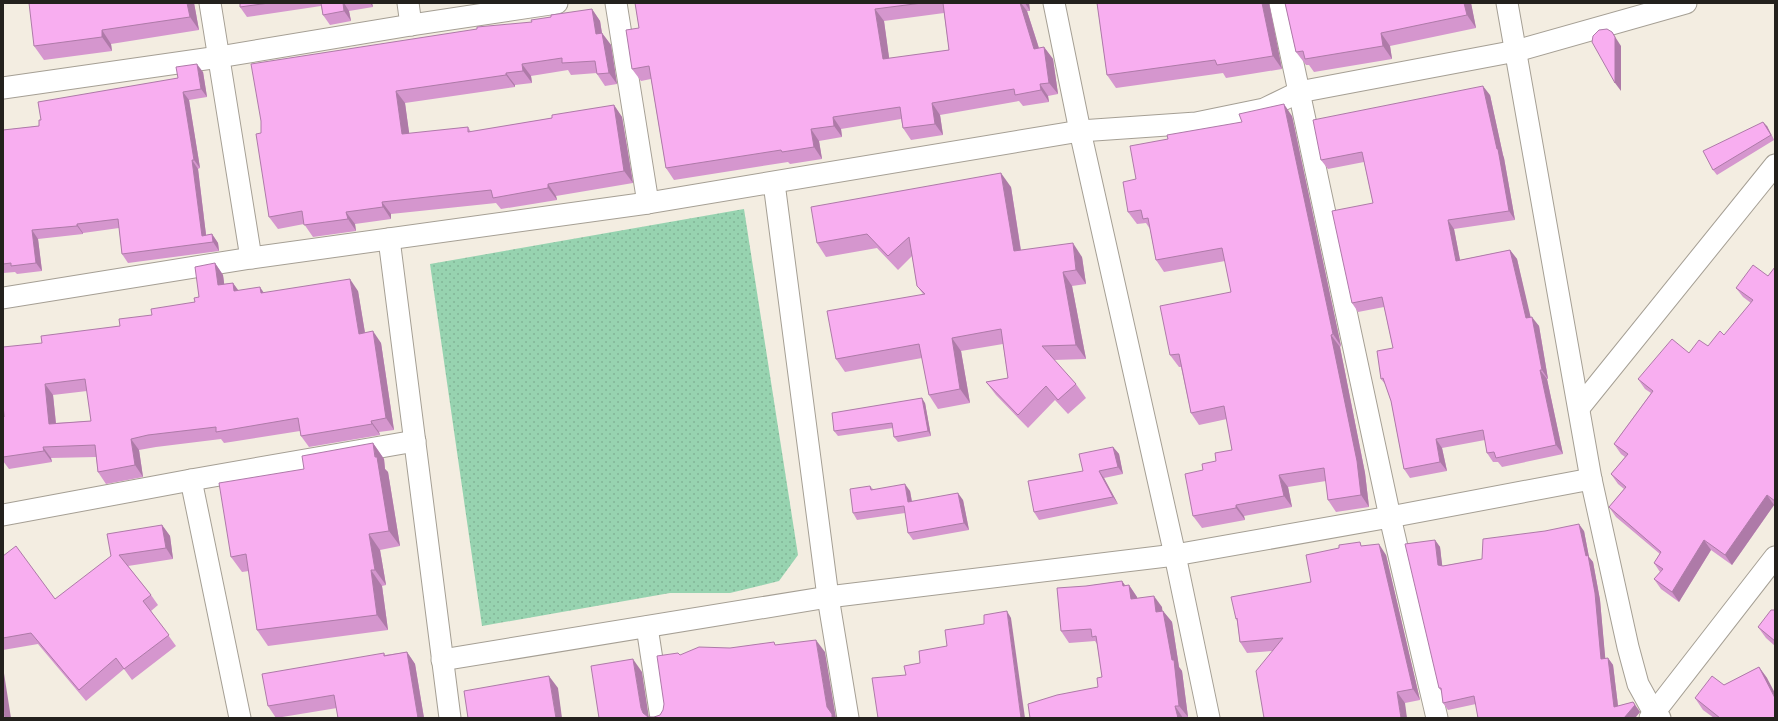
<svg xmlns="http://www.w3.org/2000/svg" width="1778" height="721" viewBox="0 0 1778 721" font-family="Quicksand,sans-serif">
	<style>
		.grass { fill: url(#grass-dots) }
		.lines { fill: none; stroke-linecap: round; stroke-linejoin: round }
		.minor-casing { stroke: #a59f94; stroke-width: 23 }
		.minor { stroke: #fff; stroke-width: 21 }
		.wall { fill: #d596ce; fill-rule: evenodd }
		.shaded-wall { fill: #ae7aa8 }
		.building { fill: #f8aef0; stroke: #ae7aa8; fill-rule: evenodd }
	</style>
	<defs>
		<pattern id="grass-dots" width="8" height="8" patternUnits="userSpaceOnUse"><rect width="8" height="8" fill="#97d3b0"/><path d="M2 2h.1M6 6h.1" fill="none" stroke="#82b597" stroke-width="1.8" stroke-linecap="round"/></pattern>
	</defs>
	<rect width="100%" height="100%" fill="#f3ede1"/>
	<!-- grass -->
	<path class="grass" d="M744 209 798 555 779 581 730 593H670L482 626 430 264Z"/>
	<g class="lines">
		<!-- minor casing -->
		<g class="minor-casing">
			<g id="minor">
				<path d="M210 3 251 258"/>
				<path d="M408 3 411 25"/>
				<path d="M616 3 648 203"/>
				<path d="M1054 3 1080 131 1175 555 1209 718"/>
				<path d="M1280 3 1390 517 1437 718"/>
				<path d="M1507 3 1591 479 1628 647 1638 684 1654 713 1660 718"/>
				<path d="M3 88 219 57 411 25 557 3"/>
				<path d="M774 183 828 597 848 718"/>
				<path d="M389 239 450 718"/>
				<path d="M3 298 251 258 648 203 1080 131 1196 123 1264 109 1299 92 1516 51 1686 3"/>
				<path d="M1579 408 1775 165"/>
				<path d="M191 480 240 718"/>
				<path d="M3 515 191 480 415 441"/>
				<path d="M647 627 661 718"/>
				<path d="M442 660 828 597 1175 555 1390 517 1591 479"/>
				<path d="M1650 718 1775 557"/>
			</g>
		</g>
		<!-- minor -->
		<use href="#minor" class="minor"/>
	</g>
	<!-- wall -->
	<g class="wall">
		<path d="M194 3 199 30 111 44 112 51 44 60 34 46Z"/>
		<path d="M240 3H372L373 7 349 11 351 21 330 25 323 15 321 6 247 17 240 7Z"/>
		<path d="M635 3H1029L1030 11H1027L1039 48 1044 47 1053 59 1058 94 1048 96 1049 102 1023 106 1019 101 940 115 943 135 911 140 903 128 901 119 841 129 842 137 819 141 822 159 790 164 788 162 674 180 666 168 651 79 641 81 632 69 639 28ZM944 13 949 50 889 59 884 21Z"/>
		<path d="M1097 3H1269L1282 69 1226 78 1223 73 1116 88 1107 75Z"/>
		<path d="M1285 3H1471L1476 28 1390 46 1392 59 1314 72 1309 65H1306L1296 52Z"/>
		<path d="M592 9 600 21 602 33 611 45 617 84 605 86 597 74V73L571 75 568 70 531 76 532 83 515 85V87L405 103 409 134 468 127 471 132 552 118 614 105 622 117 633 183 556 196 557 200 501 209 496 203 391 214V219L355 224 356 231 313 237 304 224 278 229 269 217 261 133 532 22 551 17Z"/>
		<path d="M203 72 207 97 189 100 200 168 198 169 206 235 212 234 218 243 219 251 128 263 122 254 119 228 83 233V234L38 239 42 271 17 274 15 272 3 273V130L39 126 178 78Z"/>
		<path d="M1490 95 1503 155 1504 158 1515 220 1454 229 1460 260 1510 250 1517 259 1530 317 1539 326 1548 379H1547L1563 454 1502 467 1498 462H1493L1487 453 1485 440 1442 448 1447 471 1410 478 1404 469 1391 401 1385 384 1381 379 1393 348 1384 307 1358 312 1352 303 1373 203 1364 162 1328 169 1321 160Z"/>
		<path d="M1292 116 1341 346 1340 347 1365 473 1369 507 1336 512 1328 500 1326 481 1288 487 1292 507 1244 516 1245 520 1202 528 1193 516 1203 470 1216 461 1232 450 1227 419 1199 425 1191 413 1181 367H1179L1170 355 1231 292 1225 261 1164 272 1156 260 1150 229 1146 223 1137 224 1128 212 1136 179 1168 139Z"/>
		<path d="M1767 126 1774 140 1717 175 1713 170Z"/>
		<path d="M1011 187 1021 250 1082 257 1086 284 1072 286 1086 359 1054 360 1076 384 1086 398 1068 414 1055 400 1028 428 996 395 986 382 1008 378 1003 344 961 351 970 403 938 409 929 395 922 358 845 372 836 359 923 294 917 286 912 256 898 270 877 248 826 257 817 243Z"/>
		<path d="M215 263 223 275 224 284 233 283 238 291 264 293 358 291 365 333 381 343 394 430 379 432 380 435 309 447 301 436 300 431 224 443 221 439 156 447 139 450 143 477 106 484 98 472 96 457 51 458 52 462 9 469 3 461 4 417 42 343 120 326 152 315 195 302 199 297ZM87 391 91 421 56 423 53 395Z"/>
		<path d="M1775 267V506L1774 505 1732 565 1711 550 1679 602 1661 589 1654 579 1660 572 1654 563 1660 554 1616 517 1609 507 1624 489 1618 484 1611 474 1625 457 1621 454 1614 444 1651 393 1645 389 1638 379 1689 353 1708 346 1724 335 1751 303 1743 297 1736 288 1768 276Z"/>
		<path d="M925 403 931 436 898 442 894 437 893 428 838 436 834 431Z"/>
		<path d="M373 443 384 459 385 469 388 472 400 546 380 550 386 585 382 586 388 630 268 646 257 630 249 571 242 572 231 557 304 469Z"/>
		<path d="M1113 447 1119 454 1123 474 1104 478 1118 504 1039 520 1034 512 1083 471Z"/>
		<path d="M870 486 873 489 910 491 912 501 963 500 969 530 913 540 908 533 905 513 857 520 853 513Z"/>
		<path d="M162 525 170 536 173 559 128 566 151 595 158 605 151 611 176 646 132 680 124 669 86 701 38 644 3 650V556L55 599Z"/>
		<path d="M1584 531 1589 557 1593 562 1600 600 1605 658H1608L1613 665 1618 706 1633 702 1640 712 1635 718H1478L1476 704 1448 710 1443 703 1442 692 1439 688 1435 540 1440 547 1442 566 1482 559Z"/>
		<path d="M1362 546 1386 555 1420 700 1405 703 1273 651 1247 653 1240 642 1237 621 1236 619 1311 582Z"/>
		<path d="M1122 581 1125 586 1129 585 1137 597V598L1162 607V611H1163L1172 622 1179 667 1182 671 1188 717 1183 718H1030L1098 687 1102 677 1097 644 1095 641 1069 643 1061 631 1086 586Z"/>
		<path d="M1775 610V646L1766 638 1758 627Z"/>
		<path d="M407 652 415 664 424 718H338L337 708 276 718 268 706 384 653 385 655Z"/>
		<path d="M1759 667 1767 678 1775 718H1714L1703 710 1695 698 1724 685Z"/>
	</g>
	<!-- shaded-wall -->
	<g class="shaded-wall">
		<path d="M187 3H194L199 30 190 17Z"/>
		<path d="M343 3H344L349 11 351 21 344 11Z"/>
		<path d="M370 3H372L373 7Z"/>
		<path d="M1020 3H1021L1027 11 1043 61 1034 49Z"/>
		<path d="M1025 3H1029L1030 11Z"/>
		<path d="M1262 3H1269L1282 69 1273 56Z"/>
		<path d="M1464 3H1471L1476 28 1467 15Z"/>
		<path d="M592 9 600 21 604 46 596 34Z"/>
		<path d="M875 9 884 21 891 71 883 59Z"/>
		<path d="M102 30 111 44 112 51 102 37Z"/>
		<path d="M1612 32 1621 46V91L1615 83Z"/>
		<path d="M602 33 611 45 617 84 609 73Z"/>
		<path d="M1381 33 1390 46 1392 59 1383 46Z"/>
		<path d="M1044 47 1053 59 1058 94 1049 83Z"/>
		<path d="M197 64 203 72 207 97 201 89Z"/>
		<path d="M522 64 531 76 532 83 523 71Z"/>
		<path d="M506 73 515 85V87L506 75Z"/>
		<path d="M1040 84 1048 96 1049 102 1041 90Z"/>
		<path d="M1483 86 1490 95 1503 155 1504 158 1515 220 1509 211Z"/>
		<path d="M396 91 405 103 411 146 402 134Z"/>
		<path d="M183 92 189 100 200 168 194 160Z"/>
		<path d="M932 103 940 115 943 135 935 124Z"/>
		<path d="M1284 104 1292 116 1341 346 1333 334Z"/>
		<path d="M614 105 622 117 633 183 624 171Z"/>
		<path d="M833 117 841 129 842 137 834 126Z"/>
		<path d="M1763 122 1767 126 1774 140 1771 135Z"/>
		<path d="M811 129 819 141 822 159 814 147Z"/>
		<path d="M192 160 198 169 207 243 202 236Z"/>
		<path d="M1001 173 1011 187 1023 265 1014 251Z"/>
		<path d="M548 184 556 196 557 200 548 188Z"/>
		<path d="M382 202 391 214V219L383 207Z"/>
		<path d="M346 212 355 224 356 231 348 219Z"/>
		<path d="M1448 220 1454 229 1462 270 1456 261Z"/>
		<path d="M77 224 83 233V234L77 226Z"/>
		<path d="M32 230 38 239 42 271 36 263Z"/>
		<path d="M212 234 218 243 219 251 213 242Z"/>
		<path d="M1073 243 1082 257 1086 284 1076 270Z"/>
		<path d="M1510 250 1517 259 1533 327 1526 318Z"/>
		<path d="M215 263 223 275 226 297 218 285Z"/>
		<path d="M1063 272 1072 286 1086 359 1076 345Z"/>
		<path d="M350 279 358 291 367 345 359 334Z"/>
		<path d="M233 283 241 294 234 291Z"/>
		<path d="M260 287 268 299 261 293Z"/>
		<path d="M1532 317 1539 326 1548 379 1542 370Z"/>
		<path d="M373 331 381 343 394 430 386 418Z"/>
		<path d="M1331 335 1340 347 1365 473 1369 507 1361 495Z"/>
		<path d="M952 338 961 351 970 403 960 389Z"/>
		<path d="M1540 370 1547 379 1563 454 1556 445Z"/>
		<path d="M45 384 53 395 57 435 49 424Z"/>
		<path d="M922 398 925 403 931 436 928 431Z"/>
		<path d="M371 421 379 432 380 435 372 424Z"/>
		<path d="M131 439 139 450 143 477 135 465Z"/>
		<path d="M1436 439 1442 448 1447 471 1440 462Z"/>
		<path d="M373 443 384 459 385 469 388 472 400 546 389 531Z"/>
		<path d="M43 447 51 458 52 462 44 451Z"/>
		<path d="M1113 447 1119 454 1123 474 1118 467Z"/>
		<path d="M1099 471 1104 478 1118 504 1113 497Z"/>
		<path d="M1279 475 1288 487 1292 507 1284 496Z"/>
		<path d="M905 484 910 491 913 509 908 502Z"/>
		<path d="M958 493 963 500 969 530 964 523Z"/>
		<path d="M1767 495 1774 505 1732 565 1725 555Z"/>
		<path d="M1236 505 1244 516 1245 520 1236 508Z"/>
		<path d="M1579 524 1584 531 1589 557 1593 562 1600 600 1606 666 1601 659 1586 556Z"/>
		<path d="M162 525 170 536 173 559 166 548Z"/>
		<path d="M369 534 380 550 386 585 375 570Z"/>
		<path d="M1435 540 1440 547 1443 572 1438 565Z"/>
		<path d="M1704 540 1711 550 1679 602 1672 592Z"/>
		<path d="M1379 544 1386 555 1420 700 1413 689Z"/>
		<path d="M371 570 382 586 388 630 377 615Z"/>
		<path d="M1122 581 1130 592 1129 585 1137 597 1139 611 1123 586Z"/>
		<path d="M1154 596 1162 607 1164 624 1156 612Z"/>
		<path d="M1007 611 1011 618 1025 718H1021Z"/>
		<path d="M1163 611 1172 622 1179 667 1182 671 1188 717 1179 706Z"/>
		<path d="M816 640 825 652 836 718H832L827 707Z"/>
		<path d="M407 652 415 664 424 718H418Z"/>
		<path d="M1608 658 1613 665 1619 714 1614 707Z"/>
		<path d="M633 659 642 672 649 718 643 713 641 708Z"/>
		<path d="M3 667 11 718H5L3 705Z"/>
		<path d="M1759 667 1767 678 1775 693V698Z"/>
		<path d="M549 676 558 688 562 718H556Z"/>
		<path d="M1397 692 1405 703 1407 718H1401Z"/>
		<path d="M1633 702 1640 712 1635 718H1624Z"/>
		<path d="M1175 706 1183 718H1178Z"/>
	</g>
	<!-- building -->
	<g class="building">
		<path d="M29 3H187L190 17 102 30V37L34 46Z"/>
		<path d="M240 3H269L240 7Z"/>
		<path d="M321 3H343L344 11 323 15Z"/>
		<path d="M635 3H922L875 9 883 59 949 50 943 3H1020L1034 49 1044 47 1049 83 1040 84 1041 90 1015 95 1014 89 932 103 935 124 903 128 900 107 833 117 834 126 811 129 814 147 782 152 781 150 666 168 649 66 632 69 626 30 639 28Z"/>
		<path d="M1097 3H1262L1273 56 1217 65 1215 60 1107 75Z"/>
		<path d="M1285 3H1464L1467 15 1381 33 1383 46 1305 59 1303 51 1296 52Z"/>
		<path d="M592 9 596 34 602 33 609 73 597 74 595 61 562 63V58L522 64 523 71 506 73V75L396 91 402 134 468 127V132L552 118V115L614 105 624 171 548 184V188L493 198 491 190 382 202 383 207 346 212 348 219 304 225 302 211 269 217 256 134 261 133V121L251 64 477 29V27L532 22 531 20 551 17V15Z"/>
		<path d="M1607 29 1612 32 1615 37V83L1592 42 1593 36 1599 30Z"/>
		<path d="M197 64 201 89 183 92 194 160H192L202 236 212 234 213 242 122 254 118 219 77 224V226L32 230 36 263 11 266V263L3 264V130L39 126V120H41L38 102 178 78 176 67Z"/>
		<path d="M1483 86 1497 149H1498L1509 211 1448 220 1456 261 1510 250 1526 318 1532 317 1542 370H1540L1556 445 1496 458 1494 452 1487 453 1483 430 1436 439 1440 462 1404 469 1391 401 1383 378 1381 379 1377 351 1393 348 1382 297 1352 303 1332 211 1373 203 1362 152 1321 160 1313 120Z"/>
		<path d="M1284 104 1333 334 1331 335 1357 461 1361 495 1328 500 1324 468 1279 475 1284 496 1236 505V508L1193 516 1185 474 1203 470 1202 464 1216 461 1215 453 1232 450 1224 406 1191 413 1179 354 1170 355 1160 306 1231 292 1222 248 1156 260 1148 218 1143 219 1141 210 1128 212 1123 182 1136 179 1130 146 1168 139 1167 135 1242 122 1239 114Z"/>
		<path d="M1763 122 1771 135 1713 170 1703 151Z"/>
		<path d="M1001 173 1014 251 1073 243 1076 270 1063 272 1076 345 1042 346 1076 384 1058 400 1046 386 1018 415 986 382 1008 378 1001 329 952 338 960 389 929 395 919 344 836 359 827 311 925 294 917 286 909 237 888 256 867 234 817 243 811 207Z"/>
		<path d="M215 263 218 285 233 283 234 291 260 287 261 293 350 279 359 334 373 331 386 418 371 421 372 424 301 436 298 418 216 432V427L148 435 131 439 135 465 98 472 95 445 43 447 44 451 3 457V417H4L3 403V347L42 343 41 336 120 326 119 319 152 315 151 309 195 302 194 298 199 297 195 267ZM85 379 91 421 49 424 45 384Z"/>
		<path d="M1753 265 1768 276 1775 267V501L1767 495 1725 555 1704 540 1672 592 1654 579 1663 569 1654 563 1661 552 1609 507 1626 487 1611 474 1628 454 1614 444 1653 391 1638 379 1672 339 1689 353 1699 340 1708 346 1720 331 1724 335 1753 300 1736 288Z"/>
		<path d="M922 398 928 431 894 437 892 423 834 431 832 413Z"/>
		<path d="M373 443 375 457H377L389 531 369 534 375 570H371L377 615 257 630 246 554 231 557 219 483 304 469 302 456Z"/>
		<path d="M1113 447 1118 467 1099 471 1113 497 1034 512 1028 481 1083 471 1079 454Z"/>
		<path d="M905 484 908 502 958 493 964 523 908 533 904 506 853 513 850 489 870 486 871 490Z"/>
		<path d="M1579 524 1586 556 1588 555 1595 593 1601 659 1608 658 1614 707 1633 702 1635 705 1624 718H1478L1474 696 1443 703 1441 688H1439L1405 544 1435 540 1438 565 1443 566 1482 559 1483 539 1545 531Z"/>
		<path d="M162 525 166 548 119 555 151 595 143 601 169 635 124 669 116 658 79 690 31 633 3 638V556L16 546 55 599 111 556 107 534Z"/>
		<path d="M1360 542 1361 546 1379 544 1413 689 1397 692 1401 718H1264L1256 671 1283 638 1240 642 1237 618 1236 619 1231 597 1311 582 1306 555 1339 548V545Z"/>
		<path d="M1122 581 1123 586 1129 585 1131 599 1154 596 1156 612 1163 611 1172 660H1174L1179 706H1175L1178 718H1030L1028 704 1057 695 1098 687 1097 678 1102 677 1096 636 1092 637 1091 629 1061 631 1057 588 1086 586Z"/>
		<path d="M1771 610H1775V641L1758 627Z"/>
		<path d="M1007 611 1021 718H878L872 678 906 675 904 666 920 663 919 651 947 646 945 630 984 624V615Z"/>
		<path d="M816 640 827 707 832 714V718H599L591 666 633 659 641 708 643 713 648 717H654L660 715 663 710 664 704 657 656 678 653 680 655 699 647 730 648 774 642 775 645Z"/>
		<path d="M407 652 418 718H338L334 695 268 706 262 674 384 653V656Z"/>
		<path d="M1759 667 1775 698V718H1720L1695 698 1712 676 1724 685Z"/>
		<path d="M549 676 556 718H468L464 691Z"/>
		<path d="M3 705 5 718H3Z"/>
	</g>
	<!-- border -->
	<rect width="1778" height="721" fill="none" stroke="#23211d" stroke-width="8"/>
</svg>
